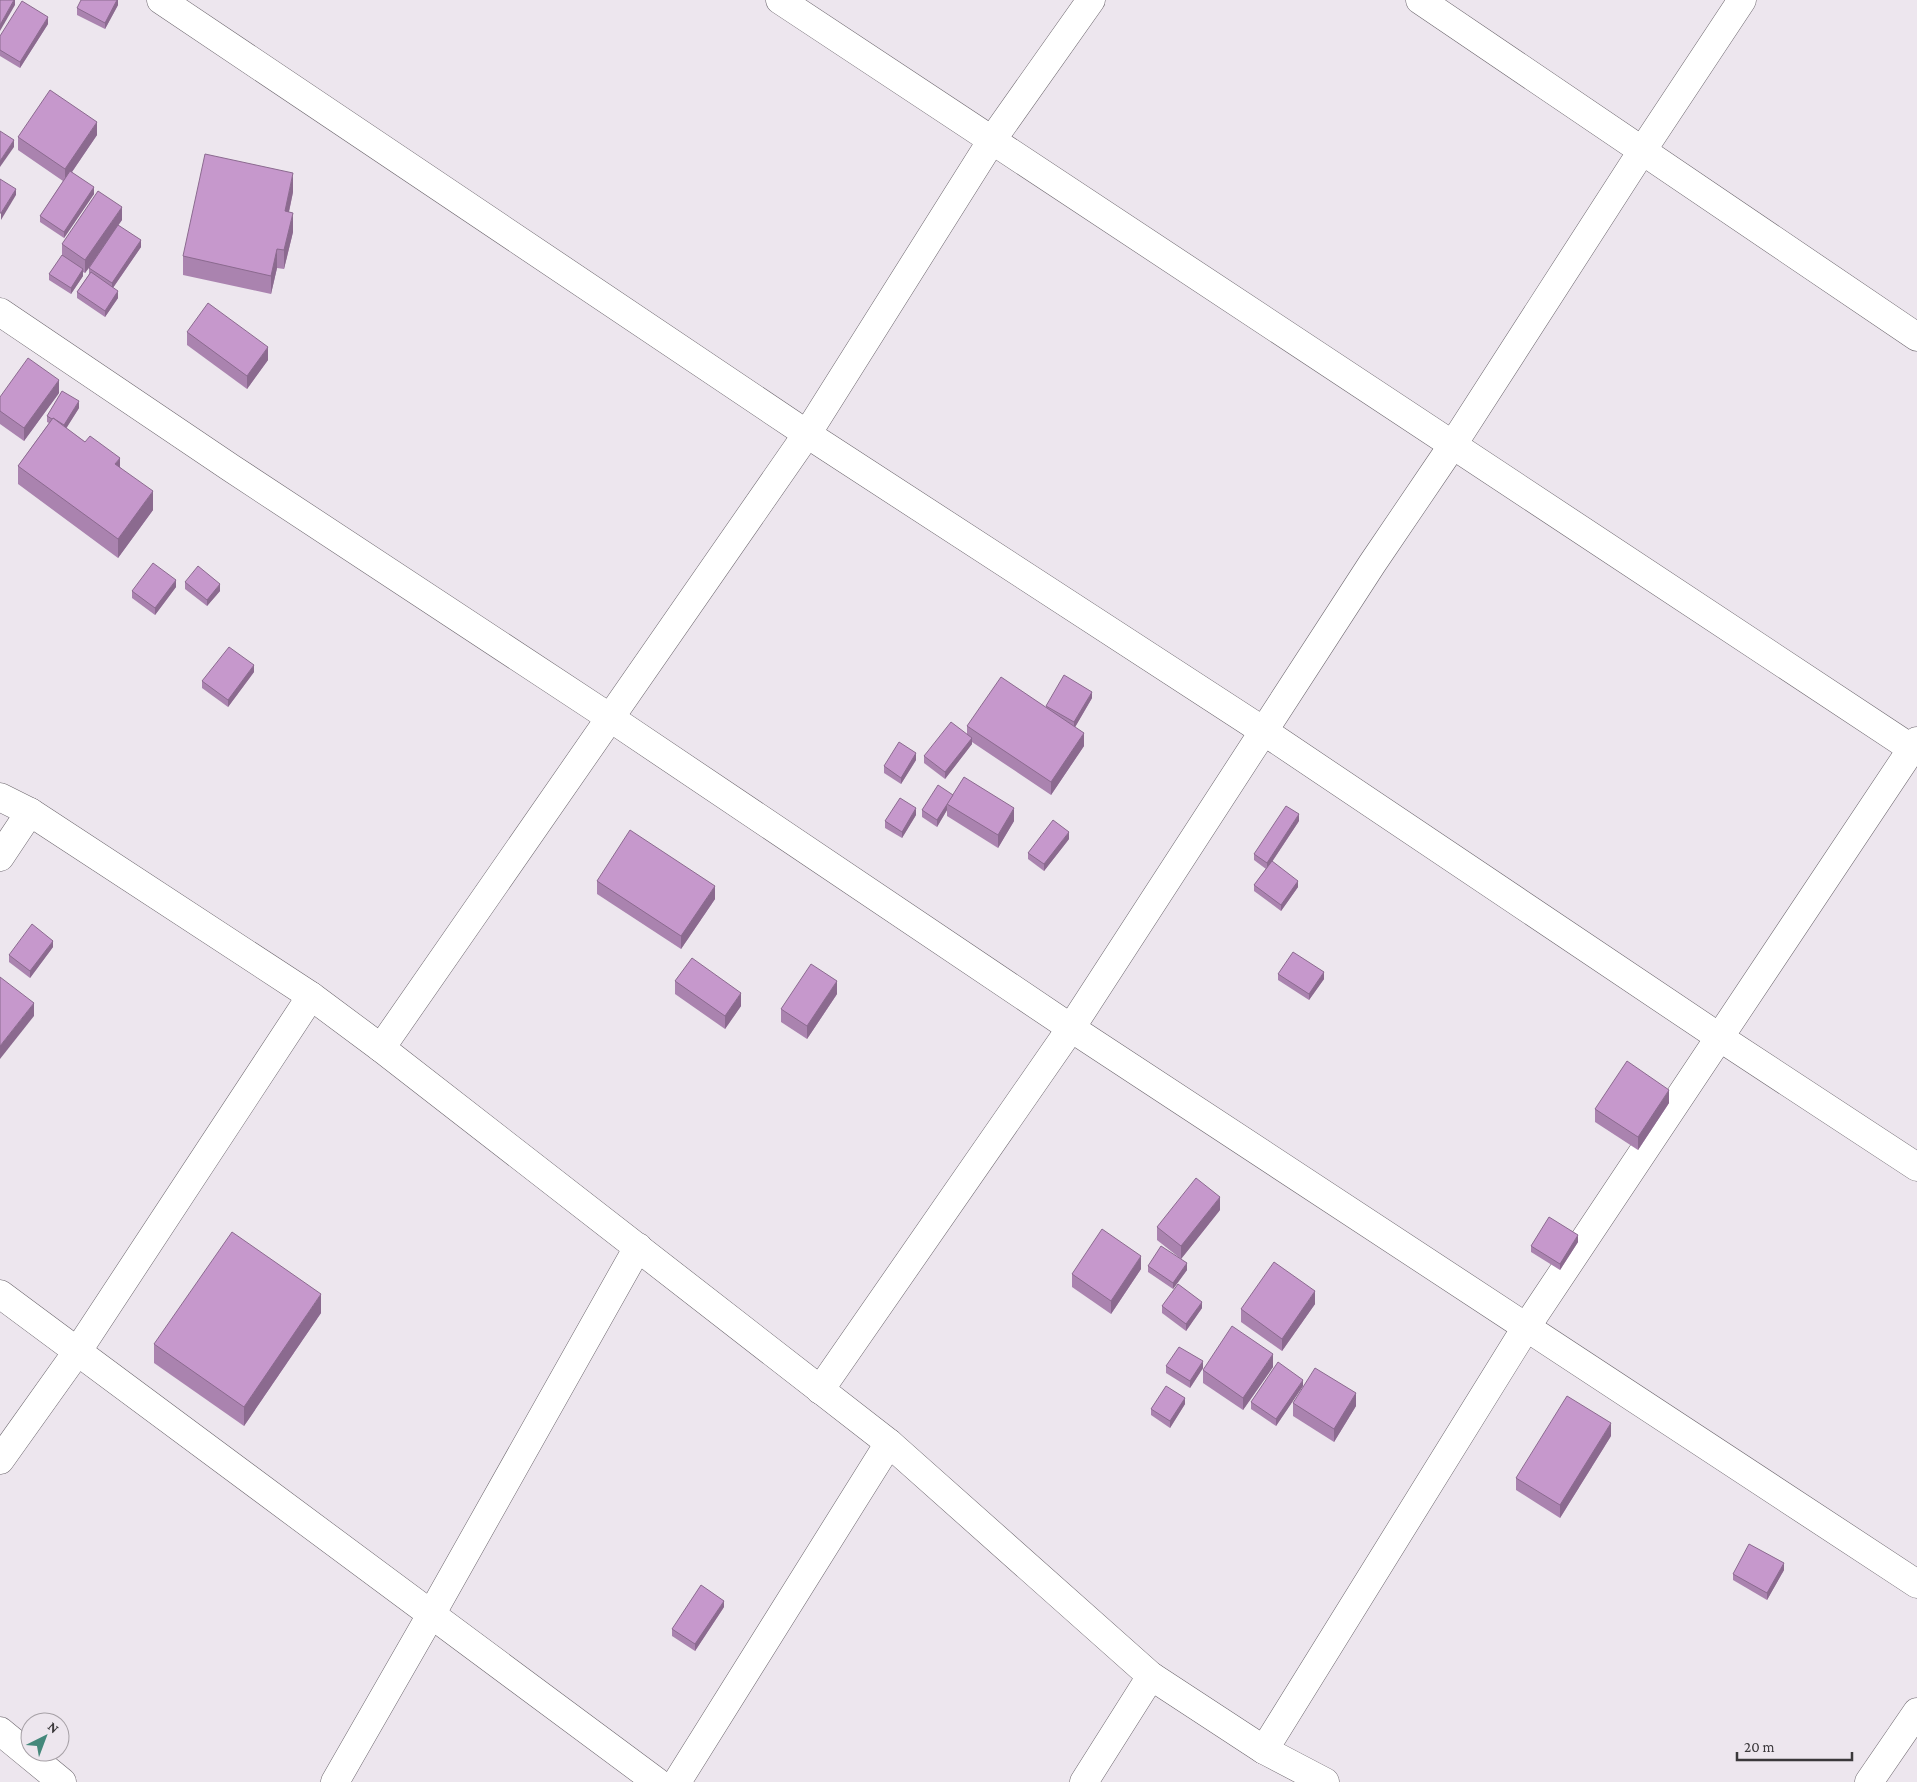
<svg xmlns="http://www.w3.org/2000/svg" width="1917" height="1782" viewBox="0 0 1917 1782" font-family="'Crimson Pro',serif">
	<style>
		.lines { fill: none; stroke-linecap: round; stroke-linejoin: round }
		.minor-casing { stroke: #6d676e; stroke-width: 29 }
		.trunk-casing { stroke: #6d676e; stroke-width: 29 }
		.minor { stroke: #fff; stroke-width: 28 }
		.trunk { stroke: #fff; stroke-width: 28 }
		.wall { fill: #aa83af }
		.shaded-wall { fill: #8b6a8f }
		.building { fill: #c698cc; stroke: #8b6a8f }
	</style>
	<rect width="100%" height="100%" fill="#ede6ee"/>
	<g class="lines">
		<!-- minor casing -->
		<g class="minor-casing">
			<g id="minor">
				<path d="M161 0 807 434 1265 732 1719 1037 1917 1167"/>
				<path d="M780 0 1917 752"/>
				<path d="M1420 0 1917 337"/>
				<path d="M0 797 30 812 311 996 381 1048 889 1443 1151 1676 1264 1750 1325 1782"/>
				<path d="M0 857 30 812"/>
				<path d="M381 1048 807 434 992 140 1091 0"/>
				<path d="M0 1294 657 1782"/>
				<path d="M820 1390 1071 1028 1372 564 1452 446 1642 151 1742 0"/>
				<path d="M0 1460 77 1352 311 996"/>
				<path d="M0 1731 62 1782"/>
				<path d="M1264 1750 1527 1326 1917 741"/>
				<path d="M335 1782 432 1613 638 1247"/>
				<path d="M677 1782 889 1443"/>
				<path d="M1084 1782 1151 1676"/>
				<path d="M1869 1782 1917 1712"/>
			</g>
		</g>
		<!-- trunk casing -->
		<g class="trunk-casing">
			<path id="trunk" d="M0 312 231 468 609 717 1071 1028 1917 1584"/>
		</g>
		<!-- minor -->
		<use href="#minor" class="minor"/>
		<!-- trunk -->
		<use href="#trunk" class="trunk"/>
	</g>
	<!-- wall -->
	<g class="wall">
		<path d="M118 0V5L105 29 77 15V8Z"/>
		<path d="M48 24 20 68 0 56V36Z"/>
		<path d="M97 135 72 172 94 194 64 238 40 222V216L63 181 18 150V137Z"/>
		<path d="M293 192 289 212 293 232 284 269 277 268 271 294 183 275V256Z"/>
		<path d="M122 220 118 225 141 247 113 288 118 298 105 317 77 298V292L89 274V268L85 273 83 272V276L71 294 49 280V274L62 256V244Z"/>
		<path d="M187 332 268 360 247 389 187 345Z"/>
		<path d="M59 393 24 441 0 424V397Z"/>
		<path d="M79 408 66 428 120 467 153 510 118 558 18 484V466L49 423 47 422V416Z"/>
		<path d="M185 582 220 591 207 606 185 589Z"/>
		<path d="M176 587 155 615 132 598V591Z"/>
		<path d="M254 672 228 707 202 688V681Z"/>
		<path d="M1092 698 1075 727 1084 746 1051 795 972 742V744L945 779 924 763V756L967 735V726L1046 707V706Z"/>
		<path d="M916 760 901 784 884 773V766Z"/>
		<path d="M953 795 1014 821 998 848 947 816V810L937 827 922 817V810Z"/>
		<path d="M916 815 902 838 885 828V821Z"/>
		<path d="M1299 821 1272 862 1298 887 1281 911 1254 891V885L1266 869 1254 860V854Z"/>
		<path d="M1069 839 1044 871 1028 859V853Z"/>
		<path d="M597 881 715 899 681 949 597 894Z"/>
		<path d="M53 947 30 978 9 962V955Z"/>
		<path d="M1278 974 1324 979 1309 1000 1278 980Z"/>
		<path d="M675 981 741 1006 725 1029 675 994Z"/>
		<path d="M837 994 807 1039 781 1022V1009Z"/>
		<path d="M1669 1103 1638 1150 1595 1122V1109Z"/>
		<path d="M1220 1210 1181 1259 1157 1240V1227Z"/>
		<path d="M1578 1242 1560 1270 1531 1252V1246Z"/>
		<path d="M1148 1266 1187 1270 1173 1289 1148 1272Z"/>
		<path d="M1141 1269 1111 1314 1072 1287V1274Z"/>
		<path d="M1315 1304 1282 1351 1241 1322V1309Z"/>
		<path d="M1162 1306 1202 1308 1186 1331 1162 1313Z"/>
		<path d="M321 1313 244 1426 154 1363V1344Z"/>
		<path d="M1166 1366 1203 1368 1190 1388 1166 1373Z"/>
		<path d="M1273 1367 1243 1410 1203 1383V1370Z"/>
		<path d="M1303 1386 1276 1426 1251 1409V1402Z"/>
		<path d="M1293 1403 1356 1406 1334 1442 1293 1416Z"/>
		<path d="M1185 1404 1170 1428 1151 1415V1409Z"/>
		<path d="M1611 1436 1560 1518 1516 1490V1478Z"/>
		<path d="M1784 1570 1767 1600 1733 1580V1574Z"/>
		<path d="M724 1607 695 1651 672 1636V1629Z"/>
	</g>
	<!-- shaded-wall -->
	<g class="shaded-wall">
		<path d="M14 0H15V5L0 31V25Z"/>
		<path d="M117 0H118V5L105 29V23Z"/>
		<path d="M48 17V24L20 68V62Z"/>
		<path d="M97 122V135L65 182V169Z"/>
		<path d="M14 140V147L0 167V161Z"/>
		<path d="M293 173V192L285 230V211Z"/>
		<path d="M94 187V194L64 238V232Z"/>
		<path d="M16 189V195L1 220V213Z"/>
		<path d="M122 207V220L85 273V260Z"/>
		<path d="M293 213V232L284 269V250Z"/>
		<path d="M141 240V247L112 289V283Z"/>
		<path d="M277 249V268L271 294V276Z"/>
		<path d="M83 269V276L71 294V288Z"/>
		<path d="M118 291V298L105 317V311Z"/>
		<path d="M268 347V360L247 389V376Z"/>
		<path d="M59 380V393L24 441V428Z"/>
		<path d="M79 401V408L64 432V425Z"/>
		<path d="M120 458V477L115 464Z"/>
		<path d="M153 491V510L118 558V539Z"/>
		<path d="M176 580V587L155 615V608Z"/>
		<path d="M220 584V591L207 606V600Z"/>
		<path d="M254 665V672L228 707V700Z"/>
		<path d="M1092 692V698L1074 729V722Z"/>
		<path d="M1084 733V746L1051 795V782Z"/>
		<path d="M972 738V744L945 779V772Z"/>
		<path d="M916 753V760L901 784V778Z"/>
		<path d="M947 804V810L937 827V820Z"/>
		<path d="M916 808V815L902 838V832Z"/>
		<path d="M1014 808V821L998 848V835Z"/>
		<path d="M1299 814V821L1267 869V863Z"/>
		<path d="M1069 832V839L1044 871V864Z"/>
		<path d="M1298 881V887L1281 911V905Z"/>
		<path d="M715 886V899L681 949V936Z"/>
		<path d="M53 941V947L30 978V971Z"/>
		<path d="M1324 972V979L1309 1000V994Z"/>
		<path d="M837 981V994L807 1039V1026Z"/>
		<path d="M741 993V1006L725 1029V1016Z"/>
		<path d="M34 1003V1016L0 1059V1046Z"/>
		<path d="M1669 1090V1103L1638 1150V1137Z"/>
		<path d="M1220 1197V1210L1181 1259V1246Z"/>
		<path d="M1578 1235V1242L1560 1270V1264Z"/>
		<path d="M1141 1256V1269L1111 1314V1301Z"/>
		<path d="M1187 1263V1270L1173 1289V1283Z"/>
		<path d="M1315 1291V1304L1282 1351V1339Z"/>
		<path d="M321 1294V1313L244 1426V1407Z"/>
		<path d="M1202 1302V1308L1186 1331V1324Z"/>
		<path d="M1273 1354V1367L1243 1410V1398Z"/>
		<path d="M1203 1361V1368L1190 1388V1381Z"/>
		<path d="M1303 1380V1386L1276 1426V1419Z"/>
		<path d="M1356 1393V1406L1334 1442V1429Z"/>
		<path d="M1185 1398V1404L1170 1428V1421Z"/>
		<path d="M1611 1423V1436L1560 1518V1505Z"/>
		<path d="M1784 1563V1570L1767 1600V1593Z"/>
		<path d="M724 1601V1607L695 1651V1644Z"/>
	</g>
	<!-- building -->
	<g class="building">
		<path d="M0 0H14L0 25Z"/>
		<path d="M81 0H117L105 23 77 8Z"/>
		<path d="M22 1 48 17 20 62 0 50V36Z"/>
		<path d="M50 90 97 122 65 169 18 137Z"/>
		<path d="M0 131 14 140 0 161Z"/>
		<path d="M205 154 293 173 285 211 293 213 284 250 277 249 271 276 183 256Z"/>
		<path d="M70 171 94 187 64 232 40 216Z"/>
		<path d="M0 179 16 189 1 213H0Z"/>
		<path d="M98 191 122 207 85 260 62 244Z"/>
		<path d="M118 225 141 240 112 283 89 268Z"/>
		<path d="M62 255 83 269 71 288 49 274Z"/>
		<path d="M91 272 118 291 105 311 77 292Z"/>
		<path d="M208 303 268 347 247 376 187 332Z"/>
		<path d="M28 358 59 380 24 428 0 411V397Z"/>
		<path d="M62 391 79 401 64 425 53 418 52 419 47 416Z"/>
		<path d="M53 418 85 442 90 436 120 458 115 464 153 491 118 539 18 466Z"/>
		<path d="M153 563 176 580 155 608 132 591Z"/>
		<path d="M198 566 220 584 207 600 185 582Z"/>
		<path d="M229 647 254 665 228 700 202 681Z"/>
		<path d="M1064 675 1092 692 1074 722 1046 706Z"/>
		<path d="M1001 677 1084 733 1051 782 967 726Z"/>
		<path d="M951 722 972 738 945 772 924 756Z"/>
		<path d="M899 742 916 753 901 778 884 766Z"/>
		<path d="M964 777 1014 808 998 835 947 804Z"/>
		<path d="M938 785 953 795 937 820 922 810Z"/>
		<path d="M900 798 916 808 902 832 885 821Z"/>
		<path d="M1286 806 1299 814 1267 863 1254 854Z"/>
		<path d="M1053 820 1069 832 1044 864 1028 853Z"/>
		<path d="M630 830 715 886 681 936 597 881Z"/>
		<path d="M1272 861 1298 881 1281 905 1254 885Z"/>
		<path d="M32 924 53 941 30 971 9 955Z"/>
		<path d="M1293 952 1324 972 1309 994 1278 974Z"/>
		<path d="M692 958 741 993 725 1016 675 981Z"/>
		<path d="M811 964 837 981 807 1026 781 1009Z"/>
		<path d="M0 977 34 1003 0 1046Z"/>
		<path d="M1627 1061 1669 1090 1638 1137 1595 1109Z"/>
		<path d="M1196 1178 1220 1197 1181 1246 1157 1227Z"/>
		<path d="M1549 1217 1578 1235 1560 1264 1531 1246Z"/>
		<path d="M1102 1229 1141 1256 1111 1301 1072 1274Z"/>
		<path d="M232 1232 321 1294 244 1407 154 1344Z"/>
		<path d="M1161 1246 1187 1263 1173 1283 1148 1266Z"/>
		<path d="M1274 1262 1315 1291 1282 1339 1241 1309Z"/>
		<path d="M1178 1284 1202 1302 1186 1324 1162 1306Z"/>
		<path d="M1232 1326 1273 1354 1243 1398 1203 1370Z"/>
		<path d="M1179 1347 1203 1361 1190 1381 1166 1366Z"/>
		<path d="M1278 1362 1303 1380 1276 1419 1251 1402Z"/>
		<path d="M1315 1368 1356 1393 1334 1429 1293 1403Z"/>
		<path d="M1166 1386 1185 1398 1170 1421 1151 1409Z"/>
		<path d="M1567 1396 1611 1423 1560 1505 1516 1478Z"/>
		<path d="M1749 1544 1784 1563 1767 1593 1733 1574Z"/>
		<path d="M701 1585 724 1601 695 1644 672 1629Z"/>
	</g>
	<!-- north arrow -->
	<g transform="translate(45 1737) rotate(42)"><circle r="24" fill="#ede6ee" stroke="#a6a0a6"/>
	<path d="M0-4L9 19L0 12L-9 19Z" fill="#44887b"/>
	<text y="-8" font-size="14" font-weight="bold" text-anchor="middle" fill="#3b383b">N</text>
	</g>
	<!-- scale -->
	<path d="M1737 1752v8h115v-8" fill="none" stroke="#3b383b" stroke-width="2.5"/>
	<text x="1744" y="1752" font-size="15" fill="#3b383b" stroke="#ede6ee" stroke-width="4" paint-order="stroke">20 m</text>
</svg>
